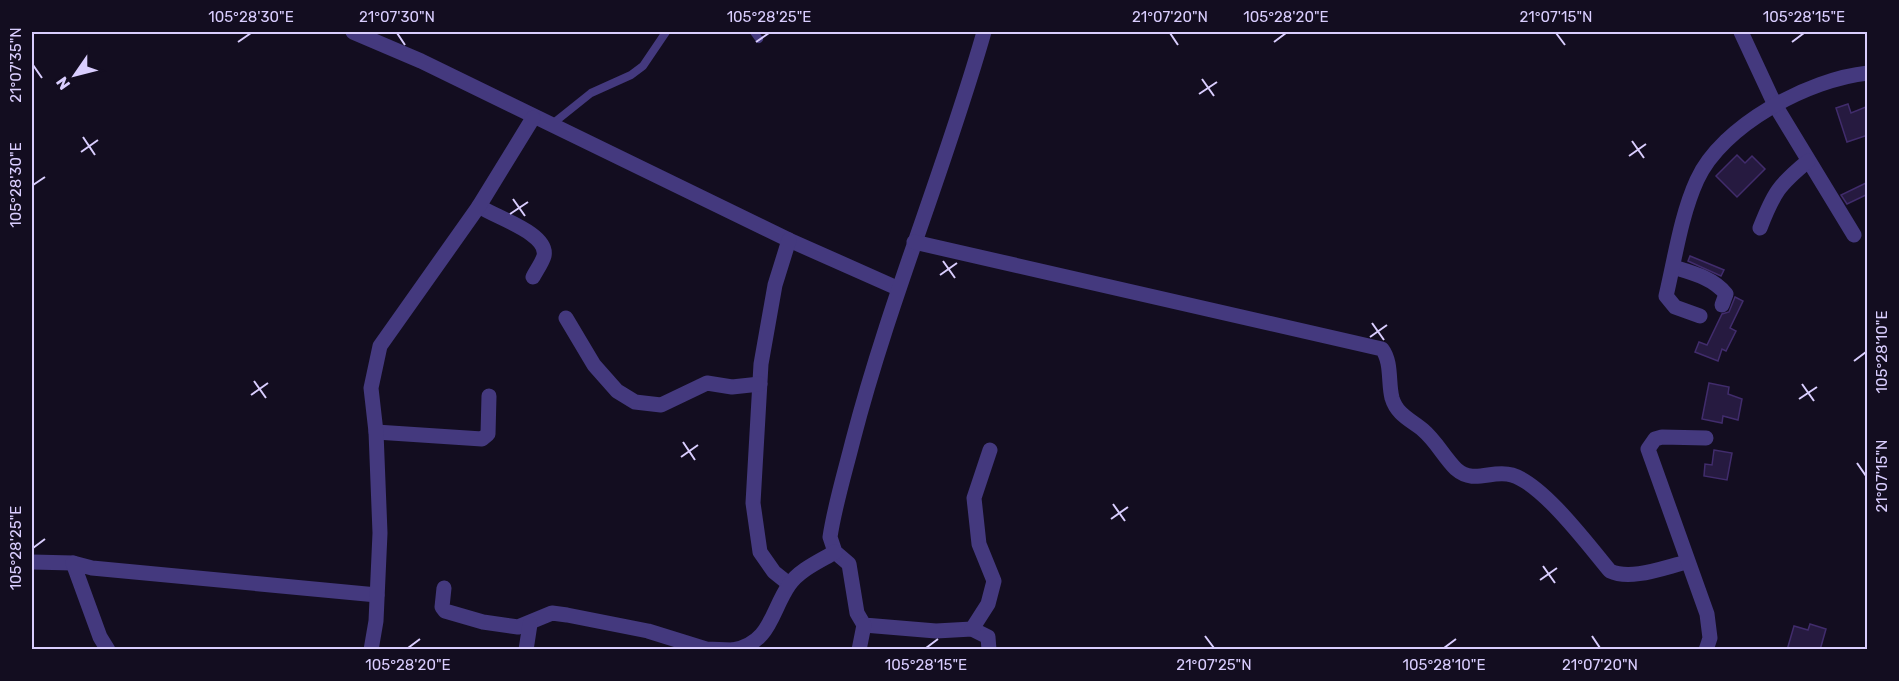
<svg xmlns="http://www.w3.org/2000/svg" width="1899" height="681" viewBox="0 0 1899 681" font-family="Rubik,sans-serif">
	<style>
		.building { fill: #261a40; stroke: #412c6c; stroke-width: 1.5 }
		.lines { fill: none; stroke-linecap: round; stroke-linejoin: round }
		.lane { stroke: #44397e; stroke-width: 8 }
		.street { stroke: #44397e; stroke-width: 15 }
		.ticks { fill: none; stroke: #d9cdfe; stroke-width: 2 }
		.neatline { fill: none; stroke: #d9cdfe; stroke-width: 2 }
		.ticks-label { font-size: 15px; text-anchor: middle; fill: #d9cdfe }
	</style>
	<rect width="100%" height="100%" fill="#130d20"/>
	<!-- building -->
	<g class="building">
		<path d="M1848 104 1851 113 1868 106V135L1847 142 1836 108Z"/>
		<path d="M1737 155 1745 163 1752 156 1765 169 1737 197 1716 176Z"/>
		<path d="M1868 182V194L1847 204 1841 195Z"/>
		<path d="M1690 256 1724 270 1721 276 1688 261Z"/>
		<path d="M1735 297 1743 301 1730 328 1736 331 1726 351 1722 349 1718 361 1695 352 1699 342 1707 345 1722 314 1729 312Z"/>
		<path d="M1709 383 1729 387 1728 394 1742 399 1738 420 1723 416 1722 423 1702 419Z"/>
		<path d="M1714 450 1732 453 1727 480 1704 476 1705 464 1712 465Z"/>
		<path d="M1810 624 1826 629 1820 650H1787L1794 626 1808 630Z"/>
	</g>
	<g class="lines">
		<!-- lane -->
		<g class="lane">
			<path d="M754 32 759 39"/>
			<path d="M551 125 591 93 631 75 643 66 666 32"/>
		</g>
		<!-- street -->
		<g class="street">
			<path d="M353 32 421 61 789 240 897 288"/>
			<path d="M984 32C945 169 889 301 853 440 845 472 835 504 830 537L835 552 849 564 857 613 864 625 936 631 972 629 988 637 989 650"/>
			<path d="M1741 32 1775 105 1854 235"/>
			<path d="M479 206C494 217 549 233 544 256 542 263 536 271 533 277"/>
			<path d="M1760 228C1774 192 1779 185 1808 161"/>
			<path d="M789 240 775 285 761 364 753 503 760 552 774 572 789 584"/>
			<path d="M914 242 1382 349C1392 362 1388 383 1392 398 1397 415 1411 420 1423 430 1436 441 1444 457 1456 469 1474 485 1492 469 1512 475 1543 484 1589 546 1610 571 1631 581 1665 567 1687 562"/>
			<path d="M1673 267C1693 273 1713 278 1726 294L1722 305"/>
			<path d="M1700 316 1675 307 1666 296C1675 258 1681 215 1697 180 1722 125 1809 79 1868 73"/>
			<path d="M566 318 594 365 617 391 635 402 661 405 707 383 732 387 760 384"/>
			<path d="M376 432 482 439 488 434 489 396"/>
			<path d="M32 562 73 563"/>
			<path d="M444 588 442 607 445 611 483 622 518 627 552 613 567 615 648 631 706 649 732 650"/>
			<path d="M972 629 988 604 994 581 979 544 974 498 990 450"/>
			<path d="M108 650 100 637 73 563 92 568 377 595"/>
			<path d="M371 650 376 621 380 533 376 432 371 388 380 346 479 206 533 118"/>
			<path d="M526 650 530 624"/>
			<path d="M733 650C771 643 771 611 789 585 799 570 820 561 835 552"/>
			<path d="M859 650 864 625"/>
			<path d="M1706 650 1710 638 1707 614 1648 449 1655 439 1662 437 1706 438"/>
		</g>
	</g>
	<!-- ticks -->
	<path class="ticks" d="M397 33 405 45M1170 33 1178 45M1556 33 1565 45M238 42 251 33M756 42 769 33M1274 42 1286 33M1792 42 1804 33M33 65 42 78M1202 79 1214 96M1199 94 1217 82M83 137 95 155M1632 141 1644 158M81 152 98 140M1629 156 1646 144M33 185 45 177M513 199 525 216M510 214 528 202M943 261 955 278M940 275 957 263M1372 323 1384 340M1370 337 1387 325M1854 361 1866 352M254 381 266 398M1802 384 1814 401M251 395 268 383M1799 399 1817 387M683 442 695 460M681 457 698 445M1857 463 1866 476M1113 504 1125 521M1111 519 1128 507M33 548 45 539M1543 566 1555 583M1540 580 1557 568M1205 636 1214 648M1592 636 1600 648M408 648 420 639M926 648 938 639M1444 648 1456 639"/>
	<!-- border -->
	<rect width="1899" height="681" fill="none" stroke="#130d20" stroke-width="66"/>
	<!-- north arrow -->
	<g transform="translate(75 75) rotate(235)" stroke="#130d20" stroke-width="4.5" paint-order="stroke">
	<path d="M0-4.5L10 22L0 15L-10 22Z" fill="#d9cdfe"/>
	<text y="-9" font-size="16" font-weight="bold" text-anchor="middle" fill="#d9cdfe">N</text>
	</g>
	<rect x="33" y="33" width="1833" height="615" class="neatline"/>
	<g class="ticks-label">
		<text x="251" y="22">105°28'30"E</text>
		<text x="397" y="22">21°07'30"N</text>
		<text x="769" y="22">105°28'25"E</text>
		<text x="1170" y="22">21°07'20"N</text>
		<text x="1286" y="22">105°28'20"E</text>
		<text x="1556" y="22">21°07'15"N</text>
		<text x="1804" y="22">105°28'15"E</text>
		<text transform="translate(16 65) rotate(-90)" y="5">21°07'35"N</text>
		<text transform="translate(16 185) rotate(-90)" y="5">105°28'30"E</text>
		<text transform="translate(1882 352) rotate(-90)" y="5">105°28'10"E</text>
		<text transform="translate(1882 476) rotate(-90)" y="5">21°07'15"N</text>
		<text transform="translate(16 548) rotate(-90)" y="5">105°28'25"E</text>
		<text x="408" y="670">105°28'20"E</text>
		<text x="926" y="670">105°28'15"E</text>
		<text x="1214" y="670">21°07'25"N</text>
		<text x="1444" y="670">105°28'10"E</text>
		<text x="1600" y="670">21°07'20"N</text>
	</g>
</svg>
